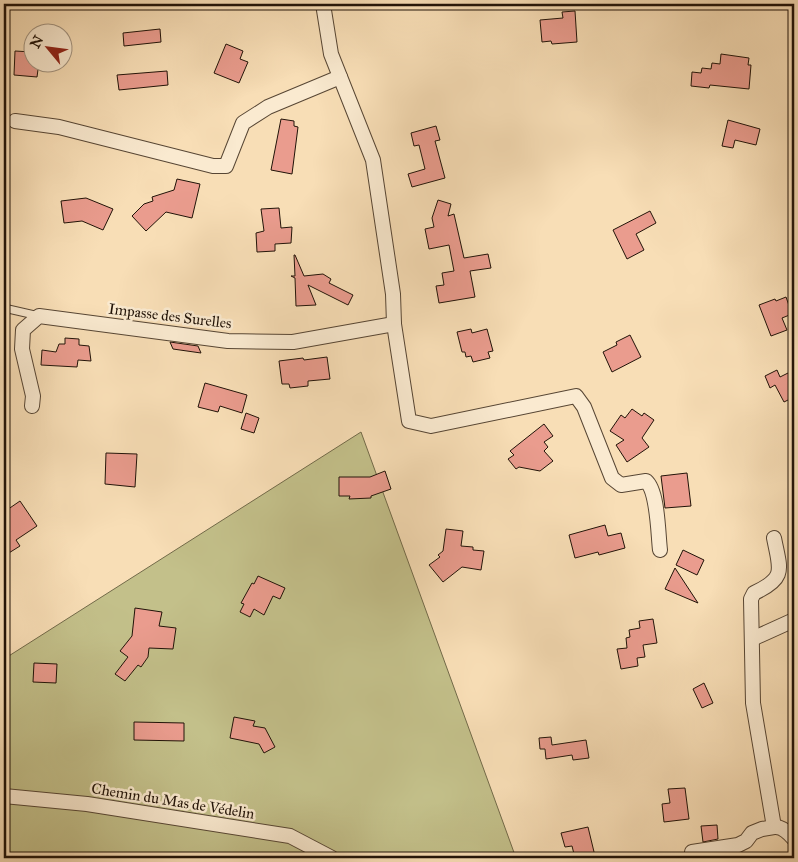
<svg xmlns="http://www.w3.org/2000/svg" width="798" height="862" viewBox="0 0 798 862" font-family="'IM FELL Great Primer',serif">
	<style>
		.green { fill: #c3c08a; stroke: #726a49 }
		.building { fill: #ea9c8e; stroke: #211308 }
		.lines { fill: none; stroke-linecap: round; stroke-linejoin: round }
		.lane-casing { stroke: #574634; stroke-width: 9 }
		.street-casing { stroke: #574634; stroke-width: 16 }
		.lane { stroke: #faead0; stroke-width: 7 }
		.street { stroke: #faead0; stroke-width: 14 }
		.labels { text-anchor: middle; stroke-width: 5; stroke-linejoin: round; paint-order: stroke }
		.street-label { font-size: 15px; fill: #211308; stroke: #faead0 }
	</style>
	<rect width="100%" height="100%" fill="#f8deb6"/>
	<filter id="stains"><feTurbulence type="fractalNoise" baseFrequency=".004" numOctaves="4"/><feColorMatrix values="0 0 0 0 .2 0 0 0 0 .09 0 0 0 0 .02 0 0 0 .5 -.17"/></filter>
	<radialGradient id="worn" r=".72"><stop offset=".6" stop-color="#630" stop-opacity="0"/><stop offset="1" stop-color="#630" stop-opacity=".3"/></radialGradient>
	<!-- green -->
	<path class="green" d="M361 432 516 858H4V659Z"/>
	<!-- building -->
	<g class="building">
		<path d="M575 11 577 42 552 44 551 41 542 42 540 20 563 18 562 12Z"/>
		<path d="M160 29 161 42 124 46 123 33Z"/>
		<path d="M226 44 243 51 240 59 248 62 239 83 214 73Z"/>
		<path d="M15 51 32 52V62H39L37 77 14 75Z"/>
		<path d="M721 54 749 58 748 65H751L749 89 710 85 709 88 691 86 692 72 701 73 702 68 711 69 712 63 720 64Z"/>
		<path d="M167 71 168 85 119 90 117 75Z"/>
		<path d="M281 119 294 121V126L298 127 292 174 271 170Z"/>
		<path d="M728 120 760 129 756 145 735 140 733 148 722 146Z"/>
		<path d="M436 126 440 140 435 141 445 178 412 187 408 174 425 169 419 145 414 146 411 133Z"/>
		<path d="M177 179 200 184 192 218 166 212 146 231 132 216 144 204 153 201 152 197 174 190Z"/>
		<path d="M86 198 113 209 103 230 82 221 64 223 61 201Z"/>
		<path d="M438 200 451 204 448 216 454 214 464 258 488 254 491 268 470 271 475 297 439 303 436 286 444 285 442 273 454 271 449 245 429 249 425 229 434 227 432 218Z"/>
		<path d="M279 208 281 228 292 227 291 243 275 244V251L257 252 256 233 264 231 261 209Z"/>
		<path d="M650 211 656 223 636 234 644 250 627 259 613 230Z"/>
		<path d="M294 255H295L304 276 323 274 331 279 329 283 353 295 348 305 308 285 316 305 296 306 295 278 291 276H295Z"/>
		<path d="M786 297 792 314 782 318 787 330 771 336 759 305 775 299 776 301Z"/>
		<path d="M471 329 472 333 487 329 493 351 488 352 490 358 473 362 471 356 466 357 465 352H462L457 332Z"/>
		<path d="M630 335 641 357 612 372 603 352 617 345 616 342Z"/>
		<path d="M65 338 79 339V345L89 346 91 361 78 360 77 367 41 365 42 350 56 352 59 344H65Z"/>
		<path d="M170 342 198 346 201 353 173 349Z"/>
		<path d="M327 357 330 379 308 381V386L290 388 289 384H282L279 361 303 358 304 360Z"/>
		<path d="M777 370 780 377 794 370V397L784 402 775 385 770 388 765 376Z"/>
		<path d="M205 383 247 395 242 413 220 406 218 412 198 407Z"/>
		<path d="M632 409 642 416 644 413 654 420 642 438 649 447 627 462 616 445 624 440 610 431 621 415 625 418Z"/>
		<path d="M246 413 259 418 254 433 241 429Z"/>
		<path d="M544 424 553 436 544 442 548 447 544 451 553 461 540 471 519 467 516 469 508 459 514 455 510 451Z"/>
		<path d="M106 453 137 454 135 487 105 484Z"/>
		<path d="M385 471 391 489 371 496V498L349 499 350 496H339V477H370Z"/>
		<path d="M687 473 691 506 665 508 661 476Z"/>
		<path d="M20 501 37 526 16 540 20 546 4 556V512Z"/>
		<path d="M605 525 608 536 621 533 625 548 599 555 598 552 575 558 569 535Z"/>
		<path d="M446 529 463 531 461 546 473 547V550L484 551 481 570 462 567 443 582 429 565 440 557 438 555 443 551Z"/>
		<path d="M683 550 704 560 697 575 676 565Z"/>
		<path d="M675 568 698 603 665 589Z"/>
		<path d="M258 576 285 588 280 599 273 596 264 615 254 609 250 617 240 612 244 604 241 603 252 583 254 584Z"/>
		<path d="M135 608 162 612 159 626 176 628 173 649 149 648 148 657 141 667 138 665 125 681 115 674 128 657 120 651 132 636Z"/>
		<path d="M653 619 657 643 643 645 645 657 637 658 638 666 621 669 617 649 627 648 626 638 630 637 629 630 640 628 639 621Z"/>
		<path d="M34 663 57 664 56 683 33 682Z"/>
		<path d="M704 683 713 703 702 708 693 689Z"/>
		<path d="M234 717 255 721 253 726 265 728 275 747 264 753 259 744 230 738Z"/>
		<path d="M134 722 184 723V741L134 740Z"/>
		<path d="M551 737 552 745 586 740 589 758 573 760 572 755 546 759 545 749H540L539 738Z"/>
		<path d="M685 788 689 819 664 822 662 804 670 803 668 789Z"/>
		<path d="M717 825 718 839 703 842 701 826Z"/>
		<path d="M588 827 595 856 575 858 572 846 565 847 561 833Z"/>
	</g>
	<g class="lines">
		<!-- lane casing -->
		<g class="lane-casing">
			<path id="lane" d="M4 308 39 316"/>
		</g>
		<!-- street casing -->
		<g class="street-casing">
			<g id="street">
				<path d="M323 4 331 54 373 160 393 294 394 324 409 421 431 426 576 396 584 407 612 478 621 485 646 481C658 491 658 534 660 550"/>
				<path d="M15 121 59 127 213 166H226L243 123 268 107 340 77"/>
				<path d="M32 406 33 396 22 349 23 330 39 316 228 341 293 342 394 324"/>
				<path d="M774 538C780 569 787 578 754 593L751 599 753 703 774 827C782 826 789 833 794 839"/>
				<path d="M752 639 794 620"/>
				<path d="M4 796 87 804 290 836 332 858"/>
				<path d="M692 852 738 845 746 841 752 833 762 829 774 827"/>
			</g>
		</g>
		<!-- lane -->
		<use href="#lane" class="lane"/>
		<!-- street -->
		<use href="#street" class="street"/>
	</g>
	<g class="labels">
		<!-- street labels -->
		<g class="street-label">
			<text transform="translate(170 316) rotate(7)" y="5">Impasse des Surelles</text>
			<text transform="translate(173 801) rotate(9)" y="5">Chemin du Mas de Védelin</text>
		</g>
	</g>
	<!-- margin -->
	<rect width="798" height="862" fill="none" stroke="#f8deb6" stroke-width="20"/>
	<rect x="5" y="5" width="788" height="852" fill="none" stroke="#211308" stroke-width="2.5"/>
	<rect x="10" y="10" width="778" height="842" fill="none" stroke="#211308"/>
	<!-- north arrow -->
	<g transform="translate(48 48) rotate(299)"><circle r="24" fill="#faead0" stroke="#a39480"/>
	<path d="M0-4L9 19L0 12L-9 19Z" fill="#8f2418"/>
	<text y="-8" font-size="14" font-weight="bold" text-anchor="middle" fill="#211308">N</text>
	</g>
	<rect width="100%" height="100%" filter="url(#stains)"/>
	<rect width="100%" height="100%" fill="url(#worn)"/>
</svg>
